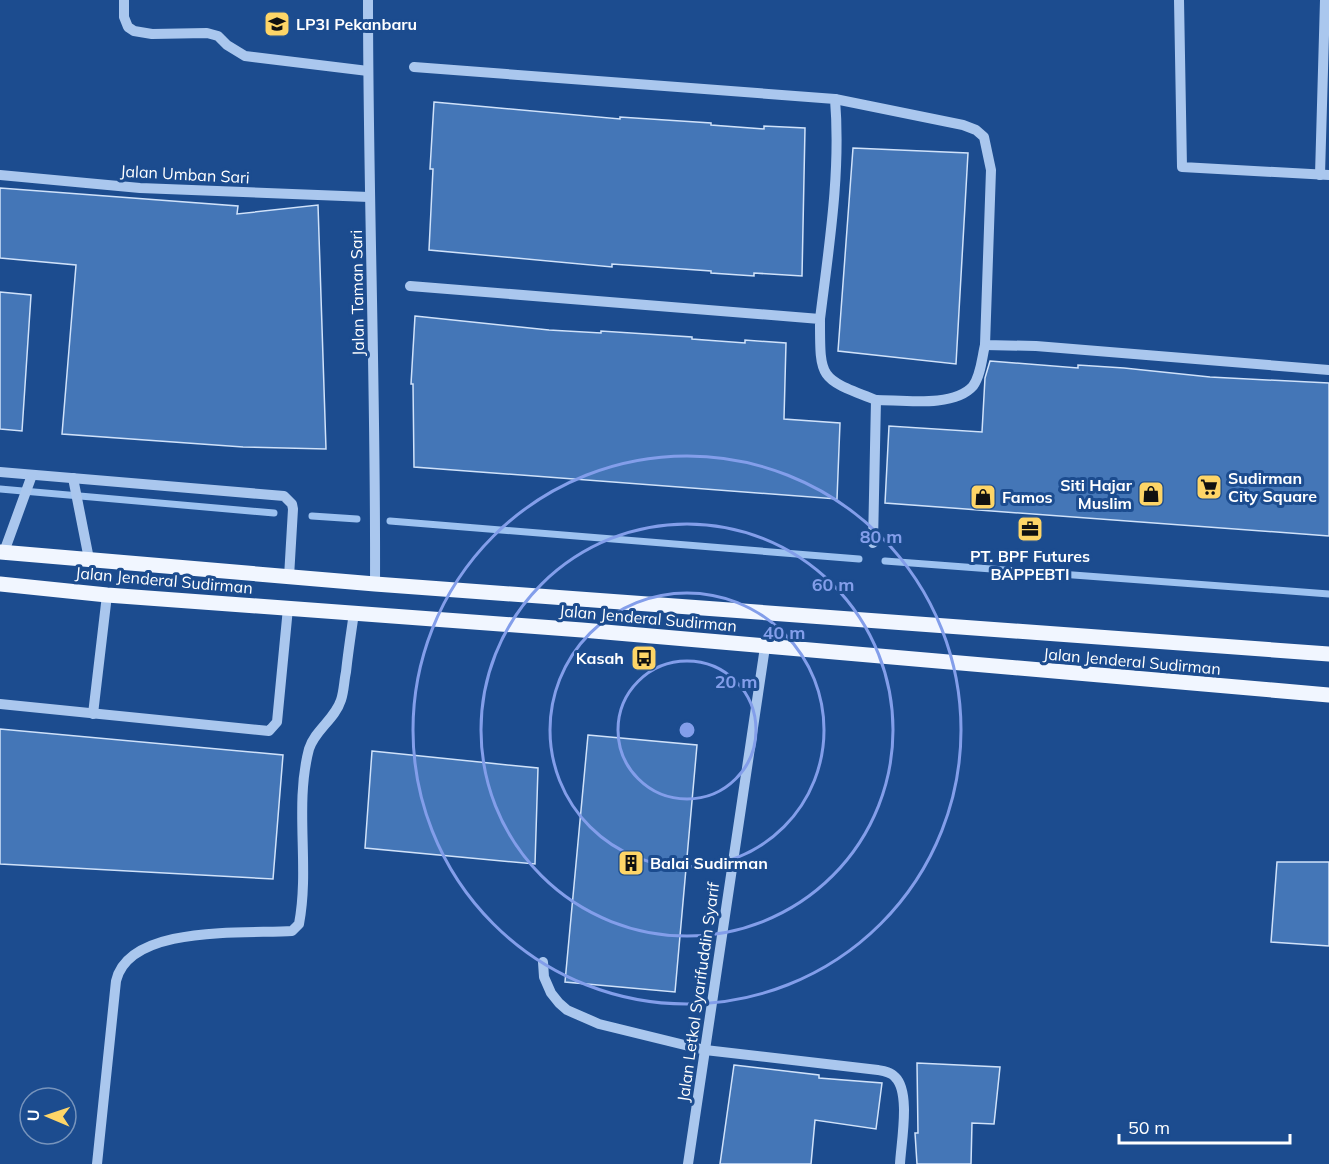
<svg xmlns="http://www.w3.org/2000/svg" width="1329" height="1164" viewBox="0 0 1329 1164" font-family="Mulish,sans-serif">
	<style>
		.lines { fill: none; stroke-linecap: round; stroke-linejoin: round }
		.stream { stroke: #9dc2f0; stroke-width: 7 }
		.building { fill: #4476b7; stroke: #d0e2fa; stroke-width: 1.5 }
		.minor { stroke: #aac7ee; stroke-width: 10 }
		.major { stroke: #f1f6ff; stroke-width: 15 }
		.ring { fill: none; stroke: #839eea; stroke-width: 3 }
		.labels { text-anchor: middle; stroke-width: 6; stroke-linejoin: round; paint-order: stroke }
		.poi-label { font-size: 16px; font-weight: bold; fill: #fff; stroke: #1c4c8f; text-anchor: start }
		.street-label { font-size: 16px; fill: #fff; stroke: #1c4c8f }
		.centre { fill: #839eea; stroke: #1c4c8f; stroke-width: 3 }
		.ring-label { font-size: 18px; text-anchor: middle; font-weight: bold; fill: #839eea; stroke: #1c4c8f; stroke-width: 6; stroke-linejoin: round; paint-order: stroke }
	</style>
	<rect width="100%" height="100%" fill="#1c4c8f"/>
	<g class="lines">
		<!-- stream -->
		<g class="stream">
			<path d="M0 489 274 513"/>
			<path d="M312 516 357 519"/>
			<path d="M390 521 859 559"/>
			<path d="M885 561 1329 594"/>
		</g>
	</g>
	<!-- building -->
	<g class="building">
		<path d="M434 102 620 119V117L711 123V125L764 129V126L805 128 802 276 754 273V276L711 273V271L612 264V267L429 250 433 169H430Z"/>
		<path d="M853 148 968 153 956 364 838 351Z"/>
		<path d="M0 188 238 206 237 214 318 205 326 449 243 447 62 434 76 265 0 258Z"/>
		<path d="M0 292 31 295 22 431 0 429Z"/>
		<path d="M415 316 549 330 601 333V331L692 337V339L745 343V340L786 343 784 419 840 423 837 499 414 467 413 384H411Z"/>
		<path d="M990 361 1078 368V365L1124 368 1210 377 1329 383V536L885 503 889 426 982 432 985 378Z"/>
		<path d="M0 729 283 755 273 879 0 864Z"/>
		<path d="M588 735 697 745 675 992 565 982Z"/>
		<path d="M372 751 538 768 535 864 365 848Z"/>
		<path d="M1277 862H1329V946L1271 942Z"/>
		<path d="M917 1063 1000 1067 994 1124 972 1123 971 1164H917L915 1133H918Z"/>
		<path d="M734 1065 819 1075V1078L882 1083 876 1129 815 1120 811 1164H720Z"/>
	</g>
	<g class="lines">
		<!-- minor -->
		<g class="minor">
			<path d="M124 0V17L128 27 134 31 152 34 207 33 218 36 227 45 245 56 368 71"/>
			<path d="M368 0C368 195 376 390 375 584"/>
			<path d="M1179 0 1182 167 1329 175"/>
			<path d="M414 67 835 99C841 172 829 246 820 319"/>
			<path d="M835 99 963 125 976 130 984 137 991 170 985 345 1036 346 1329 370"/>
			<path d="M0 175 140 188 369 197"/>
			<path d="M1320 175 1325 0"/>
			<path d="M410 286 820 319C820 380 819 378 876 400L873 543"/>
			<path d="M876 400C902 400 954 408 973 386 981 375 982 357 985 345"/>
			<path d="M0 472 284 496 292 504 293 509 289 577"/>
			<path d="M73 478 89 559"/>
			<path d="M4 552 32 475"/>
			<path d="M0 704 269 731 277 722 288 608"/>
			<path d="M93 714 107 595"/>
			<path d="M543 962 544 977 551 993 559 1003 567 1010 599 1024 705 1050 878 1070C884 1071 891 1072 895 1077 911 1092 901 1143 900 1164"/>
			<path d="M97 1164 116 981C129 924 246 934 292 931L299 924C310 866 294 806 309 749 315 730 335 719 341 700 344 691 344 681 346 672 348 653 351 633 354 613"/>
			<path d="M688 1164 765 647"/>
		</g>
		<!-- major -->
		<g class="major">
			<path d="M0 552 375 584 1329 654"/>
			<path d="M0 584 107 595 582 630 1329 695"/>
		</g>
	</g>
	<!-- distance rings -->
	<g class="ring">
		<circle cx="687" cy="730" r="69"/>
		<circle cx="687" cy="730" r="137"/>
		<circle cx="687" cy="730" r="206"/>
		<circle cx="687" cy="730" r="274"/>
	</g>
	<!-- icons -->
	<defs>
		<g id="university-square" transform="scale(1.35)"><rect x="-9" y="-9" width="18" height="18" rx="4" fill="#fed567" stroke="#1c4c8f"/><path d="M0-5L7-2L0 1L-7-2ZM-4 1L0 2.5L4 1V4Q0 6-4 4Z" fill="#111"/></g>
		<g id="supermarket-square" transform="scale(1.35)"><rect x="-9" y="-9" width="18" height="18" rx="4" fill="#fed567" stroke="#1c4c8f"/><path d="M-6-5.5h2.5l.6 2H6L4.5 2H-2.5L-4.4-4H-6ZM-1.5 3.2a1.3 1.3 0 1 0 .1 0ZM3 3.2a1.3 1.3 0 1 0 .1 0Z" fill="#111"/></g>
		<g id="shop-square" transform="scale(1.35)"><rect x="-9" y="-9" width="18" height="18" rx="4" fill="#fed567" stroke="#1c4c8f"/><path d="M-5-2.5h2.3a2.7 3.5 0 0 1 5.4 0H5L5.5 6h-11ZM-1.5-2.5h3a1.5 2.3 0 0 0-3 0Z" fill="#111"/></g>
		<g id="office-square" transform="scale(1.35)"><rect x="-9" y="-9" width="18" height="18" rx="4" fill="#fed567" stroke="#1c4c8f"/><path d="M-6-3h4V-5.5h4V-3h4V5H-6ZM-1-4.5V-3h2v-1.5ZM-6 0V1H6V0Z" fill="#111"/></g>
		<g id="bus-square" transform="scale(1.35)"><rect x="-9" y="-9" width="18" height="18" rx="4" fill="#fed567" stroke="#1c4c8f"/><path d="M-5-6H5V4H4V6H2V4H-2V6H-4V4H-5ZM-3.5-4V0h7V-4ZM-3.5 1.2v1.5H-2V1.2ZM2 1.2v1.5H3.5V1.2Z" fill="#111"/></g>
		<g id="building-square" transform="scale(1.35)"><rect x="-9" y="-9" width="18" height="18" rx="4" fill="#fed567" stroke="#1c4c8f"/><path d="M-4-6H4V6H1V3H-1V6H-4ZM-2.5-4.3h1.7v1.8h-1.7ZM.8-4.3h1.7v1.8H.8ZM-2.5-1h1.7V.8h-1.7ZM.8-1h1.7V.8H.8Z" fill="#111"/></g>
	</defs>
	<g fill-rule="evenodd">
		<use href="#university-square" x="277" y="24"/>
		<use href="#supermarket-square" x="1209" y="487"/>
		<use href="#shop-square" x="1151" y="494"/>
		<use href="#shop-square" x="983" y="497"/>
		<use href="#office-square" x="1030" y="529"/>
		<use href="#bus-square" x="644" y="658"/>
		<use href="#building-square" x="631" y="863"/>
	</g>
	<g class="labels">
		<!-- poi labels -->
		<g class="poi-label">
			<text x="296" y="30">LP3I Pekanbaru</text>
			<text x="1228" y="484">Sudirman<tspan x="1228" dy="18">City Square</tspan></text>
			<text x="1132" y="491" text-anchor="end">Siti Hajar<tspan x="1132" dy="18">Muslim</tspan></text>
			<text x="1002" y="503">Famos</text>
			<text x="1030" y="562" text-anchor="middle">PT. BPF Futures<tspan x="1030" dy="18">BAPPEBTI</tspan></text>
			<text x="624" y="664" text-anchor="end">Kasah</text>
			<text x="650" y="869">Balai Sudirman</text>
		</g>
		<!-- street labels -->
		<g class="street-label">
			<text transform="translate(185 174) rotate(3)" y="6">Jalan Umban Sari</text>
			<text transform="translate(357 293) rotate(-91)" y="6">Jalan Taman Sari</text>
			<text transform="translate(164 580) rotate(5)" y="6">Jalan Jenderal Sudirman</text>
			<text transform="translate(648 618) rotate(5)" y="6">Jalan Jenderal Sudirman</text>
			<text transform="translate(1132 661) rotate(5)" y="6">Jalan Jenderal Sudirman</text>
			<text transform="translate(698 992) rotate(-82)" y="6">Jalan Letkol Syarifuddin Syarif</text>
		</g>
	</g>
	<circle cx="687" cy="730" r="9" class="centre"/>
	<g class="ring-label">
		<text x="881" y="543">80 m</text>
		<text x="833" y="591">60 m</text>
		<text x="784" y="639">40 m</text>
		<text x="736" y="688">20 m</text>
	</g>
	<!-- north arrow -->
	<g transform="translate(48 1116) rotate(272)"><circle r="28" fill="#1c4c8f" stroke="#7794bc" stroke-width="1.5"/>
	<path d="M0-4.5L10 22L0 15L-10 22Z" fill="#fed567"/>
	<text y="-9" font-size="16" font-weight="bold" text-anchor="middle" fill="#ffffff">U</text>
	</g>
	<!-- scale -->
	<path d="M1119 1134v9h171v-9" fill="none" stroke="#ffffff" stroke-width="3"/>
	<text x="1128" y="1134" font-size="18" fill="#ffffff" stroke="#1c4c8f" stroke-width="4.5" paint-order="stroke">50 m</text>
</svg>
